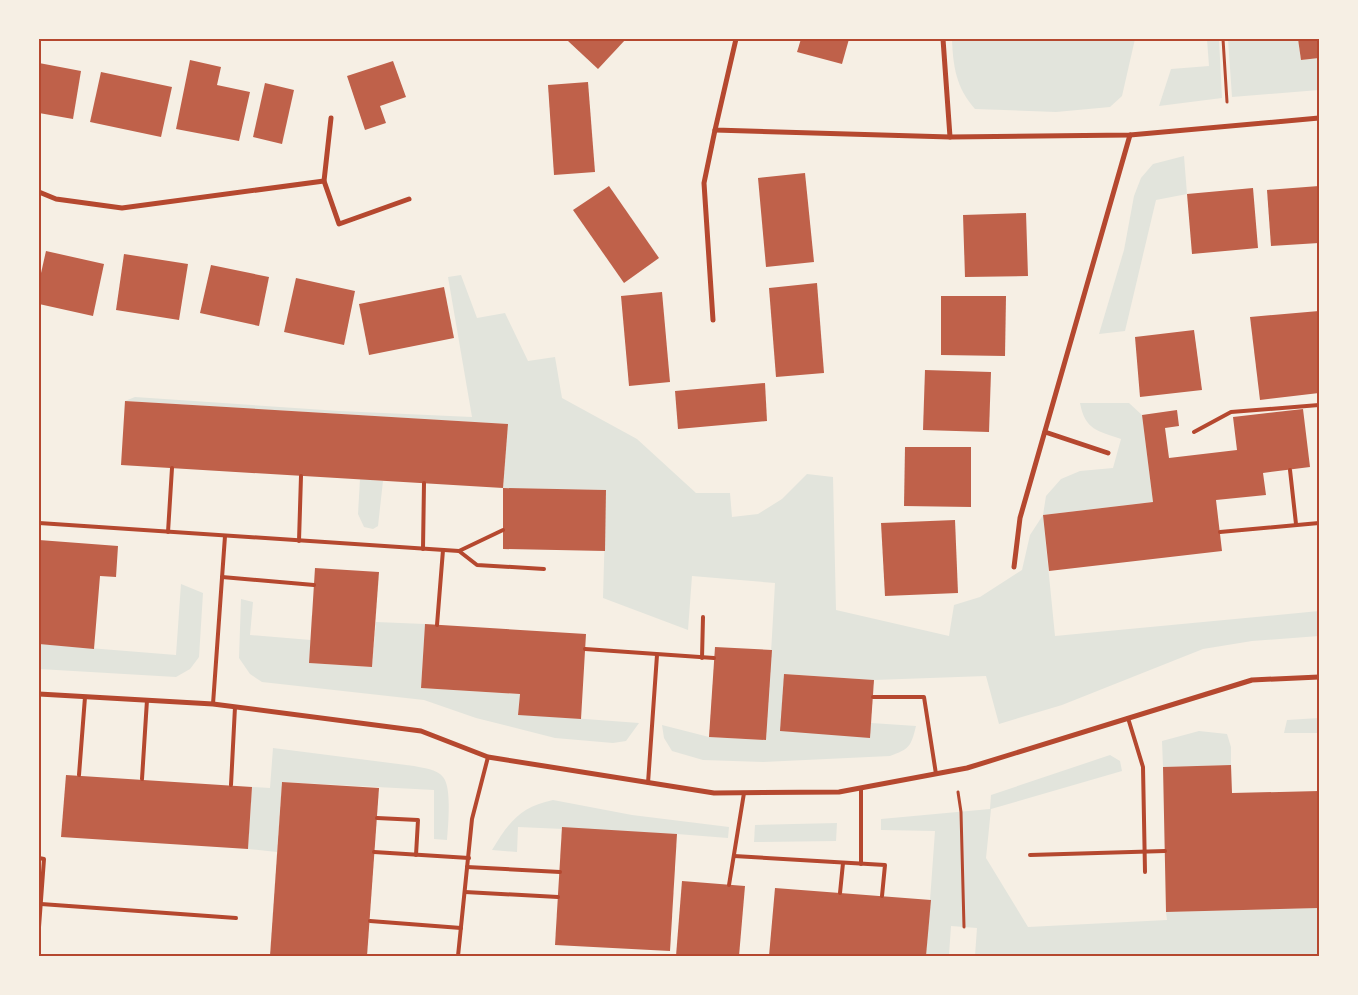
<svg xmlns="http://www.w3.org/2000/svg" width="1358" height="995" viewBox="0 0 1358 995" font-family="Ubuntu,sans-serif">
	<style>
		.green { fill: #e2e4dc }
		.building { fill: #bf614a }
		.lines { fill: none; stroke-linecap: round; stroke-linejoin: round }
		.path { stroke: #b5482f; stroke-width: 3 }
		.service { stroke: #b5482f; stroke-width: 4 }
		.minor { stroke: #b5482f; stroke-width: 5 }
		.neatline { fill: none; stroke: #b5482f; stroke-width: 2 }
	</style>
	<rect width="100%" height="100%" fill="#f6efe4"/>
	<!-- green -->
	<g class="green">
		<path d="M952 39H1135L1122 96 1110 107 1056 112 975 109C956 88 953 66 952 39Z"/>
		<path d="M1207 39H1219L1222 98 1159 106 1171 69 1209 66Z"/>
		<path d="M1228 39H1298L1301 60 1319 58V90L1232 97Z"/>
		<path d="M1184 156 1187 194 1156 200 1125 331 1099 334 1124 250 1134 196 1141 178 1153 164Z"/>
		<path d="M461 275 477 318 505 313 528 361 555 357 562 398 637 439 696 493H730L732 517 758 514 782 499 807 474 833 477 836 610 949 636 954 605 980 597 1022 570 1030 535 1043 515 1046 496 1061 479 1080 471 1113 468 1121 439C1098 431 1085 430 1080 403H1129L1142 415 1153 502 1043 515 1055 636 1319 611V636L1252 641 1203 649 1062 705 999 724 986 676 874 680 785 674 871 723 916 726C911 747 909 749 890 756L763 762 703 760 672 751 664 738 662 725 709 737 766 740 775 583 692 576 688 630 603 598 606 490 503 488 508 424 125 401 135 397 339 411 472 417 448 277Z"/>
		<path d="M360 479 383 481 378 526 373 529 364 527 358 514Z"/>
		<path d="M181 584 203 593 199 657 190 669 176 677 39 669V644L176 655Z"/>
		<path d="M241 599 253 602 250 635 311 640 309 663 372 667 376 622 425 624 421 688 520 694 518 714 639 723 626 741 613 743 555 738 476 718 424 700 262 682 250 674 239 658Z"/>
		<path d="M1319 718V733H1284L1287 720Z"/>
		<path d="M1199 731 1227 734 1231 747V765L1163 767 1162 741Z"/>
		<path d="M273 748 414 766C423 768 437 769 443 777 452 787 448 826 447 840L434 839V790L282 782 277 852 248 849 252 787 270 788Z"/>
		<path d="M1110 755 1120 761 1122 771 991 809 986 858 1028 927 1167 920 1166 912 1319 908V956H975L977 928 951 926 949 955 973 956H926L935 831 881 830V819L990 809 991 795Z"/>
		<path d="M553 800 632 815 729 827 728 838 677 834 518 827 517 852 492 850C509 822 520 807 553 800Z"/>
		<path d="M837 823 836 841 754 842 755 825Z"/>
	</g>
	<!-- building -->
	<g class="building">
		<path d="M570 39H626L598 69 568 41Z"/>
		<path d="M801 39H849L842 64 797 52Z"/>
		<path d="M1298 39H1319V58L1301 60Z"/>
		<path d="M190 60 221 67 217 85 250 92 239 141 176 129Z"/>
		<path d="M393 61 406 97 380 106 386 123 365 130 347 76Z"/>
		<path d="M39 63 81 71 73 119 39 113Z"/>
		<path d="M101 72 172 87 161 137 90 122Z"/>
		<path d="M588 82 595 172 554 175 548 85Z"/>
		<path d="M265 83 294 90 282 144 253 137Z"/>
		<path d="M805 173 814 262 766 267 758 178Z"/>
		<path d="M609 186 659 258 624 283 573 210Z"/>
		<path d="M1319 186V243L1271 246 1267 190Z"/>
		<path d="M1253 188 1258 248 1192 254 1187 194Z"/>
		<path d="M1026 213 1028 276 965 277 963 215Z"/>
		<path d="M46 251 104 264 93 316 39 304V282Z"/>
		<path d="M124 254 188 264 179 320 116 310Z"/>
		<path d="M211 265 269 277 259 326 200 313Z"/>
		<path d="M296 278 355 291 344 345 284 332Z"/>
		<path d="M817 283 824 373 776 377 769 288Z"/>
		<path d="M444 287 454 338 369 355 359 304Z"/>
		<path d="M662 292 670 382 629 386 621 296Z"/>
		<path d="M941 296H1006L1005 356 941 355Z"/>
		<path d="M1319 311V393L1260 400 1250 317Z"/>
		<path d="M1194 330 1202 390 1140 397 1135 337Z"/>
		<path d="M925 370 991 372 989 432 923 430Z"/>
		<path d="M765 383 767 421 678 429 675 391Z"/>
		<path d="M125 401 508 424 503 488 121 465Z"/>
		<path d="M1303 409 1310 467 1263 473 1266 495 1216 500 1222 551 1049 571 1043 515 1153 502 1142 415 1177 410 1179 426 1165 428 1169 458 1237 450 1233 417Z"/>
		<path d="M905 447H971V507L904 506Z"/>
		<path d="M503 488 606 490 605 551 503 549Z"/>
		<path d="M955 520 958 593 885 596 881 523Z"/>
		<path d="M39 540 118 546 116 577 100 576 94 649 39 644Z"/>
		<path d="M315 568 379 572 372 667 309 663Z"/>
		<path d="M425 624 586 634 581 719 518 715 520 694 421 688Z"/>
		<path d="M715 647 772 650 766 740 709 737Z"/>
		<path d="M784 674 874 680 870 738 780 731Z"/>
		<path d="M1231 765 1232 793 1319 791V908L1166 912 1163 767Z"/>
		<path d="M66 775 252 787 248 849 61 837Z"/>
		<path d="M282 782 379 788 367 956H270Z"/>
		<path d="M562 827 677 834 670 951 555 945Z"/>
		<path d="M682 881 745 886 739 956H676Z"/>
		<path d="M775 888 931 900 926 956H769Z"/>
	</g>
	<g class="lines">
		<!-- path -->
		<g class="path">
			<path d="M1223 39 1227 102"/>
			<path d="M958 792 961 812 964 927"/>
		</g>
		<!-- service -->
		<g class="service">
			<path d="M1194 432 1231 412 1319 405"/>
			<path d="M1290 470 1296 524"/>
			<path d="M39 523 459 551 503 530"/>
			<path d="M168 532 172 468"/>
			<path d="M1220 532 1319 523"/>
			<path d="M299 541 301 476"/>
			<path d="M423 549 424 483"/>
			<path d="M459 551 477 565 544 569"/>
			<path d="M222 577 314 585"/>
			<path d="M437 625 443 550"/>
			<path d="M585 649 714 658"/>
			<path d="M702 658 703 617"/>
			<path d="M873 697H924L936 774"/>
			<path d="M213 704 225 536"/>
			<path d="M1128 718 1143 767 1145 872"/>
			<path d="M79 775 85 697"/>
			<path d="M142 779 147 700"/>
			<path d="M648 783 657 655"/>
			<path d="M231 785 235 707"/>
			<path d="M861 789V864"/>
			<path d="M377 818 418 820 416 855"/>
			<path d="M374 852 469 858"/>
			<path d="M1030 855 1165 851"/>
			<path d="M734 856 885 865 882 896"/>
			<path d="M39 858 44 859 39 927"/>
			<path d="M467 867 560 872"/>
			<path d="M729 885 744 793"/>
			<path d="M465 892 558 897"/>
			<path d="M840 893 843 863"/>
			<path d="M41 904 236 918"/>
			<path d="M370 921 461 928"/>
			<path d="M458 956 472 819 488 757"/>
		</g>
		<!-- minor -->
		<g class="minor">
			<path d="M736 39 715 130 950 137 1130 135 1319 118"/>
			<path d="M943 39 950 137"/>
			<path d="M331 118 324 181 339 224 409 199"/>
			<path d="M39 192 56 199 122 208 324 181"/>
			<path d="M713 320 704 183 715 130"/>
			<path d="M1045 432 1108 453"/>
			<path d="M1014 567 1020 518 1130 135"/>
			<path d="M39 694 213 704 421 731 488 757 714 793 839 792 967 768 1252 680 1319 677"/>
		</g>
	</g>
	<!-- border -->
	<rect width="1358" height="995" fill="none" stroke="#f6efe4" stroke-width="80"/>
	<rect x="40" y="40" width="1278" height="915" class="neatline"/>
</svg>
